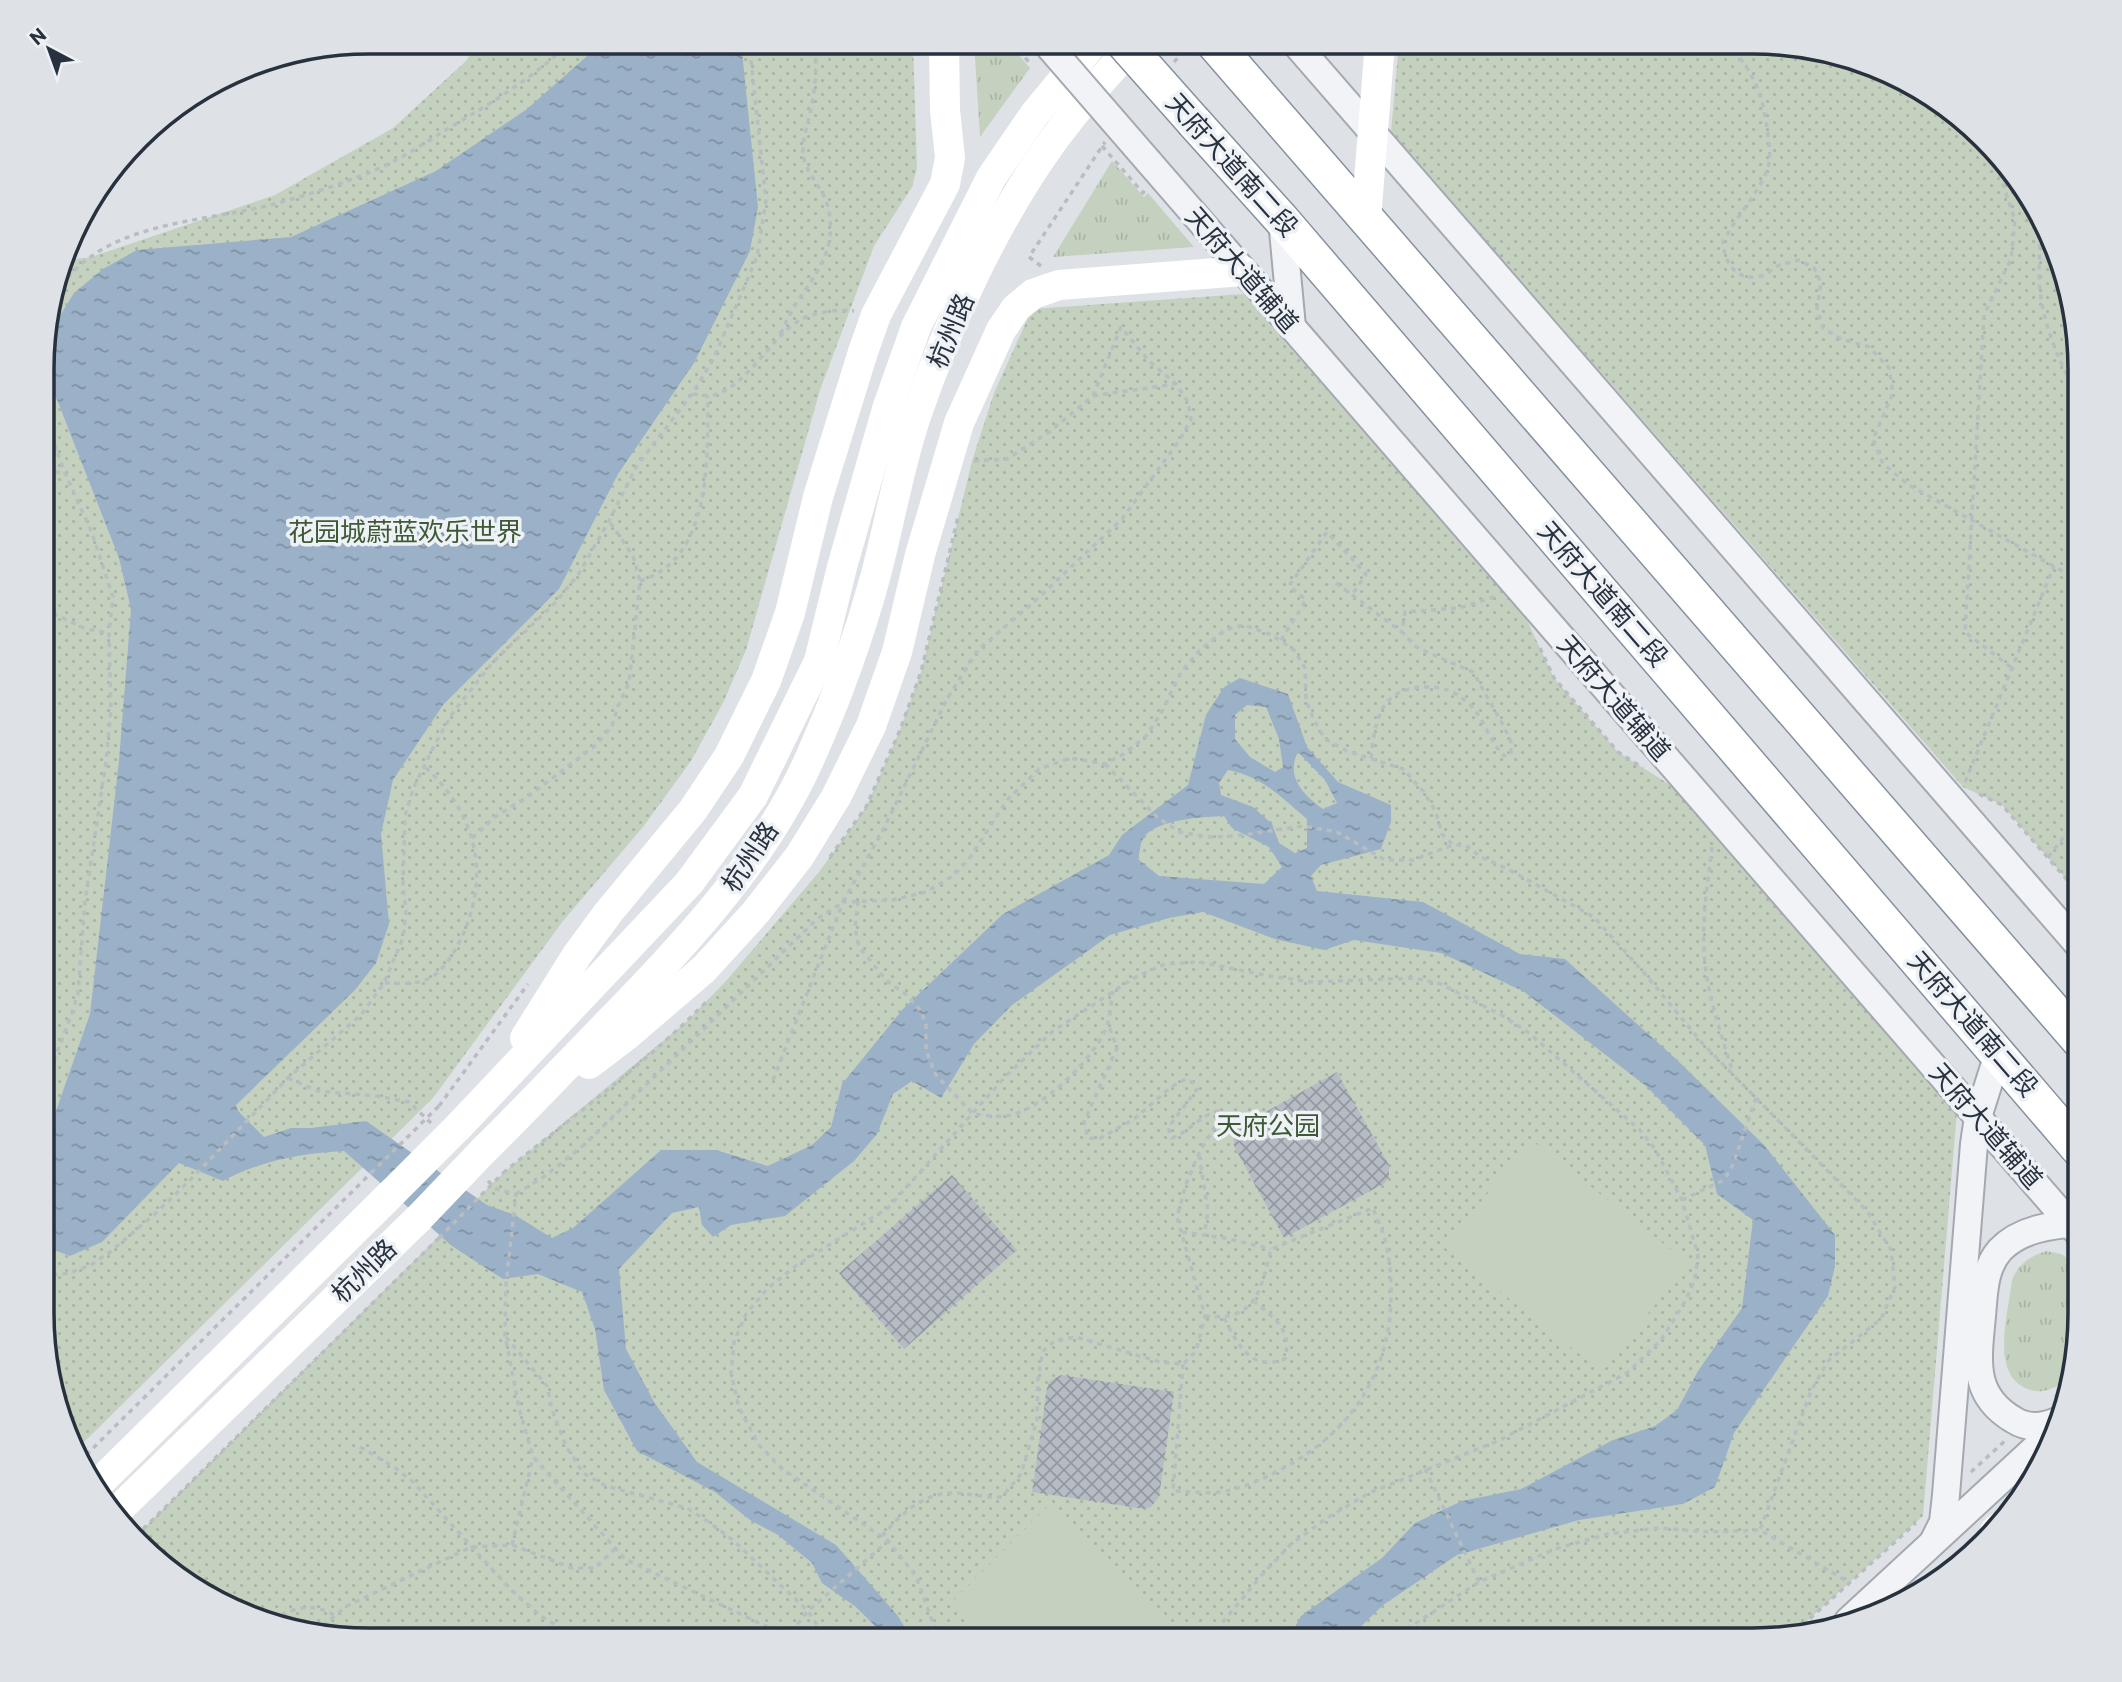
<svg xmlns="http://www.w3.org/2000/svg" width="2122" height="1682" viewBox="0 0 2122 1682" font-family="Commissioner,'Noto Sans SC',sans-serif">
	<style>
		.grass { fill: url(#grass-tufts) }
		.park { fill: url(#park-dots) }
		.garden { fill: #c5d1bf }
		.water { fill: url(#water-ripples); fill-rule: evenodd }
		.building { fill: url(#building-cross-hatch) }
		.lines { fill: none; stroke-linecap: round; stroke-linejoin: round }
		.tertiary-casing { stroke: #a4a9b1; stroke-width: 30 }
		.trunk-casing { stroke: #86909e; stroke-width: 38 }
		.path { stroke: #b9bdc2; stroke-width: 3.5; stroke-dasharray: 5 5; stroke-linecap: butt }
		.tertiary { stroke: #f1f3f6; stroke-width: 26 }
		.secondary { stroke: #fff; stroke-width: 30 }
		.trunk { stroke: #fff; stroke-width: 35 }
		.tertiary-bridge-casing { stroke: #a4a9b1; stroke-width: 30; stroke-linecap: butt }
		.trunk-bridge-casing { stroke: #86909e; stroke-width: 38; stroke-linecap: butt }
		.path-bridge { stroke: #b9bdc2; stroke-width: 3.5; stroke-dasharray: 5 5; stroke-linecap: butt }
		.tertiary-bridge { stroke: #f1f3f6; stroke-width: 26 }
		.secondary-bridge { stroke: #fff; stroke-width: 30 }
		.trunk-bridge { stroke: #fff; stroke-width: 35 }
		.labels { text-anchor: middle; stroke-width: 7; stroke-linejoin: round; paint-order: stroke }
		.street-label { font-size: 26px; fill: #28313e; stroke: #eef1f5 }
		.park-label { font-size: 26px; fill: #3d5935; stroke: #eef1f5 }
		.rim { fill: none; stroke: #28313e; stroke-width: 3.5 }
	</style>
	<defs>
		<pattern id="grass-tufts" width="24" height="20" patternUnits="userSpaceOnUse" patternTransform="scale(1.75)"><rect width="24" height="20" fill="#c5d1bf"/><path d="M3 7l-1-3M5 7V3M7 7l1-3M15 17l-1-3M17 17v-4M19 17l1-3" fill="none" stroke="#a9b4a5"/></pattern>
		<pattern id="park-dots" width="8" height="8" patternUnits="userSpaceOnUse" patternTransform="scale(1.75)"><rect width="8" height="8" fill="#c5d1bf"/><path d="M2 2h.1M6 6h.1" fill="none" stroke="#a9b4a5" stroke-width="1.8" stroke-linecap="round"/></pattern>
		<pattern id="water-ripples" width="26" height="14" patternUnits="userSpaceOnUse" patternTransform="scale(1.75)"><rect width="26" height="14" fill="#9ab1c7"/><path d="M2 4q2-2 4 0t4 0M15 11q2-2 4 0t4 0" fill="none" stroke="#7e91a3"/></pattern>
		<pattern id="building-cross-hatch" width="8" height="8" patternUnits="userSpaceOnUse" patternTransform="scale(1.75)"><rect width="8" height="8" fill="#b6bcc4"/><path d="M0 0l8 8M0 8l8-8" fill="none" stroke="#9499a1"/></pattern>
	</defs>
	<rect width="100%" height="100%" fill="#dee2e7"/>
	<!-- grass -->
	<g class="grass">
		<path d="M974 42H1008L1030 68 980 137Z"/>
		<path d="M1112 161 1144 197 1148 193 1194 247 1053 257Z"/>
		<path d="M2046 1251 2061 1254 2079 1265C2079 1289 2083 1358 2069 1376 2062 1385 2047 1393 2036 1391 1987 1383 2008 1315 2012 1280 2019 1263 2029 1257 2046 1251Z"/>
	</g>
	<!-- park -->
	<g class="park">
		<path d="M476 42H913L917 168 912 187 874 246 820 390 746 650 723 703 691 761 643 827 563 921 433 1098 74 1452 43 1335 45 326 67 260 91 257 275 195 393 128 467 60Z"/>
		<path d="M1399 42 1774 43 1879 67 1969 123 2046 225 2080 369V899L2075 889 2002 805 1963 787 1391 132Z"/>
		<path d="M1243 294 1525 616 1554 678 1618 752 1675 788 1957 1111 1923 1516 1795 1632 1753 1640 348 1639 244 1615 153 1559 136 1536 503 1173 686 1022 726 981 819 872 866 807 900 730 921 672 972 461 994 393 1032 309Z"/>
	</g>
	<!-- garden -->
	<g class="garden">
		<path d="M1530 1139 1688 1263 1602 1372 1445 1248Z"/>
		<path d="M1049 1505 1185 1640H988L951 1603Z"/>
	</g>
	<!-- water -->
	<path class="water" d="M603 42H741L758 207 750 251 694 363 618 474 559 589 443 705 393 780 381 834 389 924 376 963 355 990 236 1105 238 1111 264 1137 291 1128H311L366 1121 487 1205 515 1215 552 1238 573 1228 661 1150H716L768 1166 812 1145 831 1127 842 1084 903 1009 1003 914 1109 855 1122 835 1188 785 1206 715 1224 687 1240 678 1288 694 1307 747 1338 782 1391 805V822L1381 849 1321 865 1311 876 1317 891 1423 902 1520 954 1565 959 1676 1059 1764 1145 1835 1235V1266L1828 1296 1734 1433 1715 1487 1683 1504 1579 1520 1457 1555 1383 1605 1347 1640H1288L1301 1616 1382 1558 1415 1523 1462 1501 1521 1489 1613 1440 1655 1426 1677 1410 1698 1371 1742 1308 1753 1220 1717 1194 1705 1145 1646 1086 1523 991 1441 953 1354 940 1324 950 1275 939 1203 912 1169 918 1110 935 1012 1005 974 1044 941 1098 912 1081 893 1094 877 1134 854 1161 785 1216 731 1225 713 1237 702 1225 699 1207 672 1213 619 1269 626 1349 654 1402 697 1462 836 1545 898 1616 912 1640H884L878 1629 856 1607 822 1583 812 1563 778 1535 750 1520 715 1492 637 1451 604 1390 595 1329 582 1292 538 1274 503 1279 452 1246 344 1151C303 1153 259 1161 223 1181L179 1163 102 1242 70 1256 43 1246V1148L90 1014 119 761 131 609 119 558 45 369 51 330 74 293 103 269 137 250 291 237 436 171 527 109ZM1247 705 1266 707 1279 739 1283 767 1275 772 1250 757 1235 739V715ZM1298 752 1325 780 1337 803 1323 809C1304 795 1285 777 1298 752ZM1228 770C1263 777 1281 797 1307 819V848L1295 853 1279 843 1272 824 1253 807 1221 795 1219 783ZM1224 816 1232 828 1269 847 1282 867 1264 884 1159 876 1138 859C1140 852 1140 843 1144 837 1158 819 1202 817 1224 816Z"/>
	<!-- building -->
	<g class="building">
		<path d="M1337 1072 1389 1165V1177L1385 1183 1284 1238 1234 1146 1233 1133 1237 1128Z"/>
		<path d="M952 1175 1017 1250 904 1349 839 1273Z"/>
		<path d="M1061 1375 1174 1392 1159 1497 1151 1507 1144 1509 1032 1492 1047 1388 1050 1381Z"/>
	</g>
	<g class="lines">
		<!-- tertiary casing -->
		<g class="tertiary-casing">
			<g id="tertiary">
				<path d="M1294 42 2080 947"/>
				<path d="M1149 162 2079 1234"/>
				<path d="M1282 220 1292 327"/>
				<path d="M2059 1420C2044 1427 2028 1429 2014 1420 1971 1395 1978 1360 1982 1316 1984 1294 1984 1268 2000 1250 2020 1229 2051 1225 2079 1223"/>
				<path d="M1933 1542 1943 1522 1946 1495 1974 1144 1978 1117 1998 1054"/>
				<path d="M1848 1621 2058 1427"/>
			</g>
		</g>
		<!-- trunk casing -->
		<g class="trunk-casing">
			<g id="trunk">
				<path d="M1213 42 2079 1040"/>
				<path d="M1194 122 1282 220 2079 1149"/>
			</g>
		</g>
		<!-- path -->
		<g class="path">
			<path d="M1013 42 1031 65"/>
			<path d="M1727 43C1755 73 1763 95 1768 135 1769 146 1771 157 1768 168 1759 193 1735 218 1723 242 1724 261 1735 280 1757 277 1766 276 1774 267 1782 264 1787 263 1793 262 1799 260L1814 268 1821 283 1817 308 1823 328 1841 339 1869 347 1889 368 1893 393 1873 439 1883 464 1909 485 2080 581"/>
			<path d="M1174 62 1188 47"/>
			<path d="M1102 146 1143 193 1145 190"/>
			<path d="M1989 150C2004 172 2025 191 2036 216 2043 235 2037 269 2040 291 2045 331 2061 365 2080 401"/>
			<path d="M1993 155 2015 220 2011 259 1984 315 1965 632 2012 668"/>
			<path d="M1041 266 1029 257 1105 142"/>
			<path d="M56 294C101 220 199 224 274 204 301 197 329 188 355 178 387 167 416 149 444 131 488 105 534 78 570 42"/>
			<path d="M781 334C798 286 841 264 828 207 823 186 802 171 803 149 803 138 807 127 809 117 815 92 818 67 814 42"/>
			<path d="M693 394C697 394 704 396 709 396 745 391 769 338 800 320 814 312 838 309 854 311"/>
			<path d="M1093 396 1174 384"/>
			<path d="M45 448 57 450"/>
			<path d="M45 471 65 473"/>
			<path d="M640 581C713 558 707 458 708 396"/>
			<path d="M1336 583 1402 632"/>
			<path d="M44 609 86 629 109 633"/>
			<path d="M1281 640 1306 600 1289 586 1327 532 1366 574 1352 595"/>
			<path d="M1540 648 1554 678 1618 752 1643 768"/>
			<path d="M1371 758C1375 720 1380 688 1425 687 1444 687 1453 690 1468 703 1483 715 1489 741 1504 756L1511 753V742L1502 723 1473 672 1416 647 1402 632 1405 612 1459 608 1497 596"/>
			<path d="M1105 764 1158 818 1180 832 1208 837 1235 836 1303 826 1337 832 1385 860H1413L1453 845H1465L1481 857 1506 868 1594 917 1645 974 1703 1044 1867 1211 1891 1250 1895 1287 1881 1319 1828 1361 1811 1391 1760 1530"/>
			<path d="M1965 782 2054 566"/>
			<path d="M1979 794 2002 805 2075 889 2080 899"/>
			<path d="M472 838 495 817 530 795 596 745 612 726 618 706 629 683 640 581 633 556 609 521"/>
			<path d="M1712 847C1708 881 1702 916 1704 951 1706 993 1721 1033 1733 1073"/>
			<path d="M830 857 866 807 900 730 921 672 958 517"/>
			<path d="M2048 857 2080 817"/>
			<path d="M858 901 855 928 859 947 887 981 907 995 920 1010 926 1024V1050L936 1075 973 1114C983 1115 995 1117 1006 1116 1040 1112 1098 1056 1108 1023 1111 1013 1111 1001 1113 991"/>
			<path d="M385 983C399 983 415 985 428 979 444 971 454 953 462 937 491 873 476 813 424 766"/>
			<path d="M288 1078 318 1091 377 1096 409 1102 431 1123"/>
			<path d="M773 1080 843 902 892 900 926 892 953 876 969 859 1007 800 1039 769 1070 758 1105 764 1124 754 1146 736 1161 713 1181 672 1199 651 1225 630 1244 625 1272 635 1294 650 1305 668 1306 700 1314 720 1325 739 1347 751 1403 769 1423 791 1436 812 1442 834 1453 845"/>
			<path d="M43 1089 72 1013 78 993 85 901 106 762 111 709 109 633 113 597 92 533 65 473 45 419"/>
			<path d="M439 1106 528 984"/>
			<path d="M1199 1155 1208 1211 1204 1236"/>
			<path d="M503 1173C573 1116 647 1063 709 999"/>
			<path d="M488 1181 496 1189 516 1194 506 1284 505 1336 519 1408 533 1457 625 1559 795 1640"/>
			<path d="M516 1194 545 1176 584 1145 817 919 843 902 882 832 947 699 978 650 1035 601 1122 519 1181 438 1191 419 1188 402 1176 384 1149 361 1121 327 1093 396 1049 432 1007 459 972 461"/>
			<path d="M1682 1200 1724 1180 1732 1167 1756 1098"/>
			<path d="M1182 1232 1225 1238 1271 1249"/>
			<path d="M43 1272 52 1275 69 1273 91 1265 110 1252 155 1214 197 1173 288 1078 361 1015 384 983 403 938 406 911 403 886 405 816 413 789 435 744 454 711 493 662 554 604 578 575 609 521 636 467 692 394 713 360 757 257 766 200 749 42"/>
			<path d="M1224 1318C1238 1345 1251 1372 1285 1359 1292 1329 1275 1319 1255 1302"/>
			<path d="M506 1337 547 1386 552 1410 566 1446 583 1473 606 1486 687 1508 710 1523 733 1540 808 1611 827 1640"/>
			<path d="M1183 1364 1173 1491C1188 1491 1205 1494 1221 1492 1246 1488 1272 1475 1294 1462 1375 1414 1404 1333 1386 1243 1383 1231 1377 1219 1373 1208L1271 1249C1261 1290 1256 1322 1205 1316"/>
			<path d="M2055 1397 2067 1387"/>
			<path d="M360 1447 394 1467 413 1482 511 1590 541 1616 578 1639"/>
			<path d="M79 1462 371 1173"/>
			<path d="M1425 1469 1479 1582"/>
			<path d="M1971 1472 2007 1439"/>
			<path d="M136 1536 439 1238"/>
			<path d="M882 1536C902 1513 925 1491 957 1493 972 1494 986 1498 1002 1497L1021 1474 1037 1420 1038 1378 1043 1351 1056 1340 1076 1337 1160 1362 1183 1364 1196 1351 1205 1316 1177 1217 1186 1184 1199 1153 1217 1123 1218 1111C1202 1114 1189 1132 1172 1138L1168 1128 1197 1089 1193 1083 1186 1079 1171 1087 1134 1119 1099 1139 1088 1138 1084 1122 1117 1048 1108 1023"/>
			<path d="M512 1545 533 1457"/>
			<path d="M187 1579C209 1580 218 1585 228 1605"/>
			<path d="M274 1622C293 1605 314 1603 336 1616"/>
			<path d="M315 1632 347 1606 471 1547 512 1545 572 1568H595L615 1549"/>
			<path d="M1795 1632 1916 1523"/>
			<path d="M785 1640 808 1611 888 1541"/>
			<path d="M939 1640 916 1576 888 1541 781 1468 759 1445 739 1408 731 1373 734 1342 746 1314 768 1288 797 1265 888 1208 1005 1077 1053 1031 1134 978 1165 964 1199 962 1270 976 1312 982 1414 978 1441 984 1503 1016 1529 1033 1640 1130 1655 1149 1682 1200 1698 1255 1695 1278 1686 1300 1661 1340 1627 1373 1500 1440 1369 1493 1327 1518 1290 1545 1261 1576 1222 1623 1213 1640"/>
			<path d="M1390 1640 1479 1582 1555 1549 1608 1534 1658 1528 1709 1532 1760 1530 1850 1583"/>
		</g>
		<!-- tertiary -->
		<use href="#tertiary" class="tertiary"/>
		<!-- secondary -->
		<g class="secondary">
			<path d="M1366 219 1380 42"/>
			<path d="M525 1038 577 955 608 913 693 810 729 756 766 681 790 613 818 497 863 352 876 315 945 184 950 158 945 110 944 42"/>
			<path d="M589 1064 627 1035 704 969 755 913 799 857 836 797 871 726 897 652 920 555 959 423 1001 330 1016 308 1033 294 1059 285 1243 271"/>
			<path d="M459 1126 689 883 753 796 819 661 842 567 887 409 916 327 991 178 1034 115 1094 42"/>
			<path d="M484 1150C528 1107 570 1062 613 1018 689 940 765 858 810 758 836 700 858 640 875 578 889 526 898 471 915 419 948 323 995 220 1055 138 1080 104 1108 73 1136 42"/>
			<path d="M97 1485 392 1193"/>
			<path d="M117 1511 418 1219"/>
			<path d="M1995 1531 2000 1527"/>
		</g>
		<!-- trunk -->
		<use href="#trunk" class="trunk"/>
		<!-- tertiary-bridge casing -->
		<g class="tertiary-bridge-casing">
			<path id="tertiary-bridge" d="M1045 42 1149 162"/>
		</g>
		<!-- trunk-bridge casing -->
		<g class="trunk-bridge-casing">
			<path id="trunk-bridge" d="M1123 42 1194 122"/>
		</g>
		<!-- path-bridge -->
		<g class="path-bridge">
			<path d="M371 1173 439 1106"/>
			<path d="M439 1238 503 1173"/>
		</g>
		<!-- tertiary-bridge -->
		<use href="#tertiary-bridge" class="tertiary-bridge"/>
		<!-- secondary-bridge -->
		<g class="secondary-bridge">
			<path d="M392 1193 459 1126"/>
			<path d="M418 1219 484 1150"/>
		</g>
		<!-- trunk-bridge -->
		<use href="#trunk-bridge" class="trunk-bridge"/>
	</g>
	<g class="labels">
		<!-- street labels -->
		<g class="street-label">
			<text transform="translate(1232 165) rotate(48)" y="9">天府大道南二段</text>
			<text transform="translate(1242 270) rotate(49)" y="9">天府大道辅道</text>
			<text transform="translate(951 331) rotate(-67)" y="9">杭州路</text>
			<text transform="translate(1603 594) rotate(49)" y="9">天府大道南二段</text>
			<text transform="translate(1614 698) rotate(49)" y="9">天府大道辅道</text>
			<text transform="translate(750 857) rotate(-56)" y="9">杭州路</text>
			<text transform="translate(1973 1024) rotate(49)" y="9">天府大道南二段</text>
			<text transform="translate(1986 1126) rotate(49)" y="9">天府大道辅道</text>
			<text transform="translate(364 1271) rotate(-44)" y="9">杭州路</text>
		</g>
		<!-- park labels -->
		<g class="park-label">
			<text x="405" y="541">花园城蔚蓝欢乐世界</text>
			<text x="1268" y="1135">天府公园</text>
		</g>
	</g>
	<!-- crop -->
	<path d="M0 0H2122V1682H0ZM369 54H1753A315 315 0 0 1 2068 369V1313A315 315 0 0 1 1753 1628H369A315 315 0 0 1 54 1313V369A315 315 0 0 1 369 54Z" fill="#dee2e6" fill-rule="evenodd"/>
	<path class="rim" d="M369 54H1753A315 315 0 0 1 2068 369V1313A315 315 0 0 1 1753 1628H369A315 315 0 0 1 54 1313V369A315 315 0 0 1 369 54Z"/>
	<!-- north arrow -->
	<g transform="translate(49 49) rotate(319)" stroke="#eef1f5" stroke-width="5" paint-order="stroke">
	<path d="M0-5L12 26L0 18L-12 26Z" fill="#28313e"/>
	<text y="-10" font-size="19" font-weight="bold" text-anchor="middle" fill="#28313e">N</text>
	</g>
</svg>
